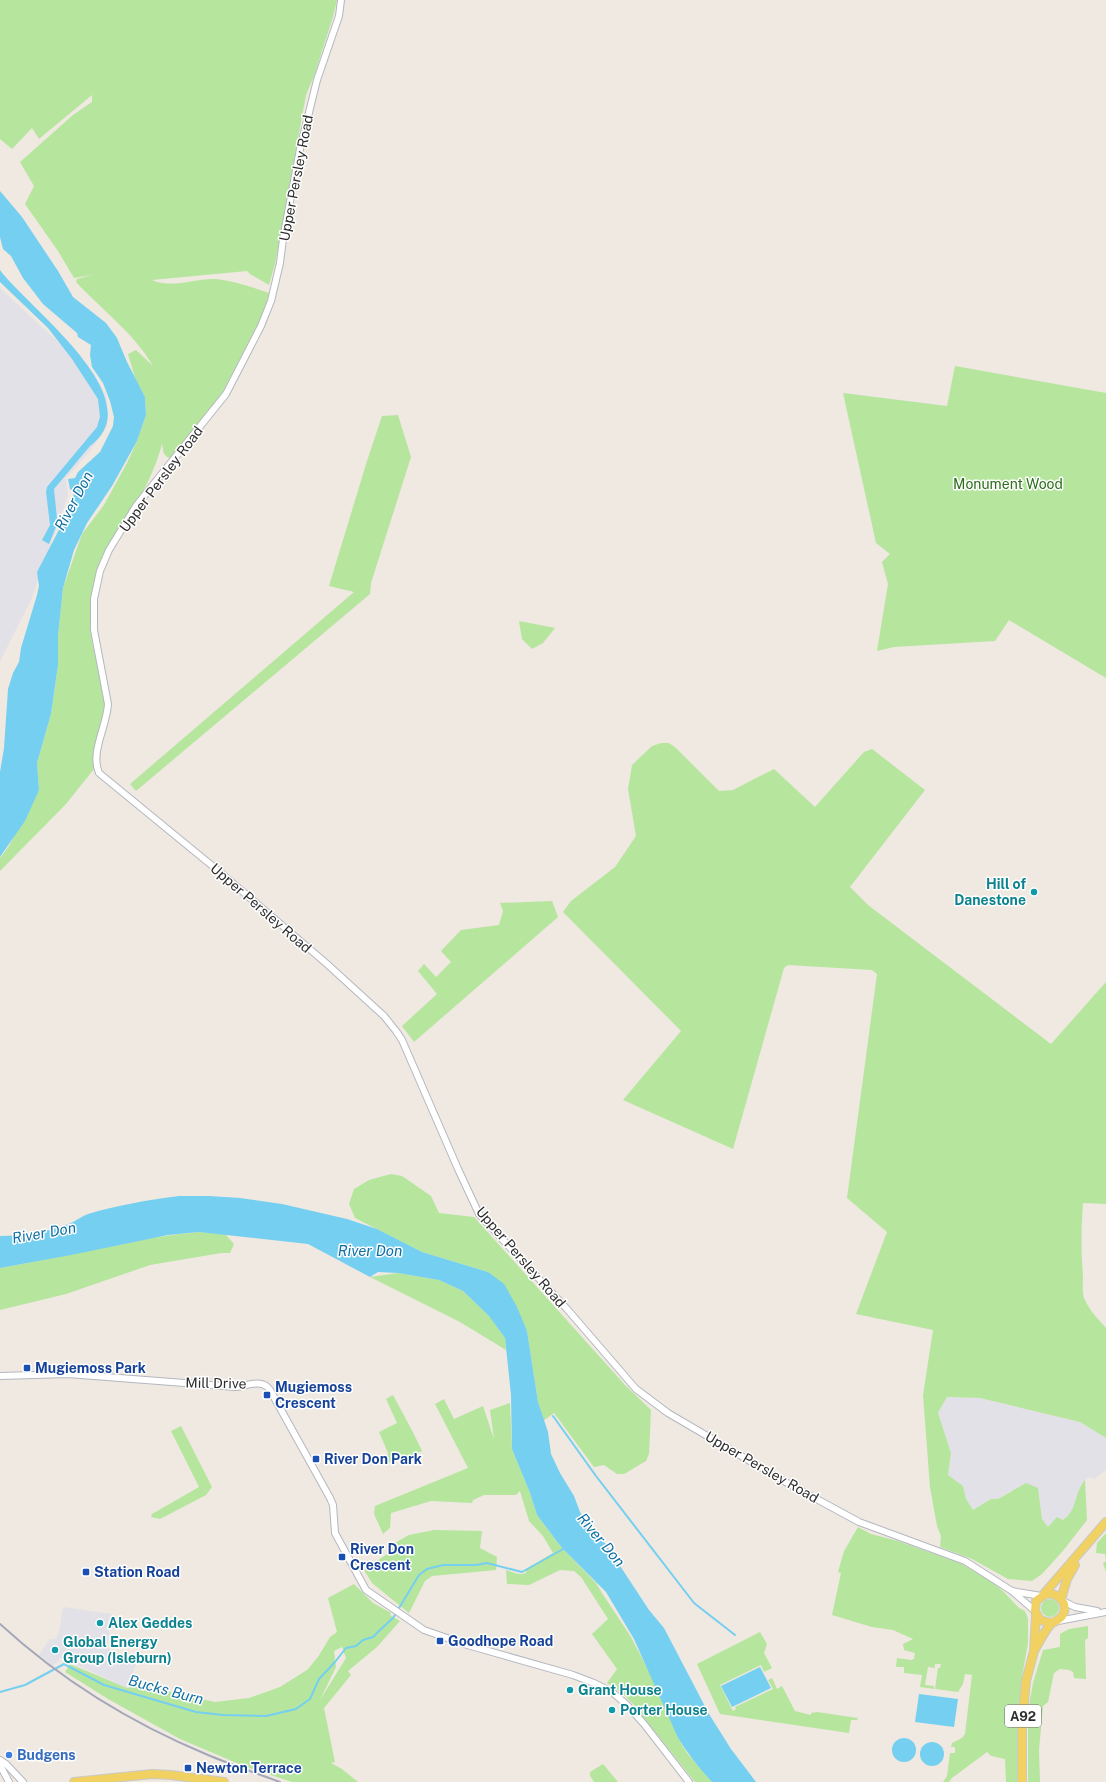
<svg xmlns="http://www.w3.org/2000/svg" width="1106" height="1782" viewBox="0 0 1106 1782" font-family="'Public Sans',sans-serif">
	<style>
		.industrial { fill: #e3e1e8 }
		.green { fill: #b6e59e; fill-rule: evenodd }
		.water { fill: #75cff0 }
		.lines { fill: none; stroke-linecap: round; stroke-linejoin: round }
		.stream { stroke: #75cff0; stroke-width: 2 }
		.tertiary-casing { stroke: #b4b7c1; stroke-width: 8 }
		.primary-casing { stroke: #c9c9c9; stroke-width: 10 }
		.tertiary { stroke: #fff; stroke-width: 6 }
		.primary { stroke: #f2d163; stroke-width: 8 }
		.rail { stroke: #a3a6b8; stroke-width: 2 }
		.culture-dot { fill: #0f9aa8; stroke: #fff; stroke-width: 1.5 }
		.transit-dot { fill: #1a4fb4; stroke: #fff; stroke-width: 1.5 }
		.shop-dot { fill: #3f7fe0; stroke: #fff; stroke-width: 1.5 }
		.labels { text-anchor: middle; stroke-width: 3; stroke-linejoin: round; paint-order: stroke }
		.shield { fill: #fff; stroke: #6d6d6d; stroke-width: 1 }
		.shield-label { font-size: 13px; font-weight: bold; fill: #2e2e2e }
		.street-label { font-size: 14px; fill: #2e2e2e; stroke: #fff }
		.park-label { font-size: 14px; fill: #2c6e1b; stroke: #fff }
		.culture-label { font-size: 14px; font-weight: bold; fill: #0d838f; stroke: #fff; text-anchor: start }
		.transit-label { font-size: 14px; font-weight: bold; fill: #164399; stroke: #fff; text-anchor: start }
		.shop-label { font-size: 14px; font-weight: bold; fill: #366cbe; stroke: #fff; text-anchor: start }
		.water-label { font-size: 15px; font-style: italic; fill: #0d6fa3; stroke: #fff }
	</style>
	<rect width="100%" height="100%" fill="#efe9e1"/>
	<!-- industrial -->
	<g class="industrial">
		<path d="M0 288 59 343H70L83 359 94 374 106 396 108 417 107 426 91 450 66 478 68 495 31 600 0 661Z"/>
		<path d="M947 1397 980 1398 1080 1422 1106 1438V1470L1094 1479 1090 1477 1085 1480 1081 1484 1076 1502 1069 1516 1048 1527 1042 1519 1038 1488 1010 1491 998 1499 991 1500 973 1510 966 1499 963 1486 948 1475 951 1453 938 1414Z"/>
		<path d="M63 1607 112 1614 107 1648 136 1664 127 1688 61 1658 53 1666 39 1655 50 1639H56L59 1632Z"/>
	</g>
	<!-- green -->
	<g class="green">
		<path d="M0 0H337L333 17 314 76 306 95 275 264 269 285 250 274 247 271 152 280C172 289 195 278 216 279 234 281 252 287 269 293L262 316 221 395 171 459C162 455 164 452 162 444 153 478 135 507 117 537 111 547 101 560 98 571 92 593 89 619 92 641 95 662 104 682 105 704 105 727 92 746 94 769L66 804 0 871V858L9 846 39 790 37 763 51 714 58 665V636L63 588 82 534 104 505 127 463 137 441 146 415 145 397 135 378 128 354 136 350 153 366C134 333 102 310 76 282L77 279 92 275 74 278 58 251 25 204 34 186 20 162 73 115 92 102V95L39 139 32 128 12 149 0 139Z"/>
		<path d="M955 366 1106 393V678L1009 620 995 641 894 647 877 651 888 584 882 562 890 554 876 543 843 393 947 406Z"/>
		<path d="M398 415 411 457 371 583 370 594 136 791 130 784 354 592 329 586 367 461 382 416Z"/>
		<path d="M519 621 555 628 543 643 532 649 522 639Z"/>
		<path d="M661 743H669L676 748 719 791 733 790 774 769 815 807 864 752 872 749 925 790 850 887 868 905 1051 1044 1106 982V1204L1083 1203C1081 1230 1081 1250 1083 1277 1083 1284 1082 1291 1084 1298 1089 1310 1098 1319 1106 1328V1438L1080 1422 980 1398 947 1397 938 1413 951 1453 948 1475 963 1486 966 1499 973 1510 991 1499H998L1026 1483 1038 1488 1042 1519 1048 1527 1057 1517 1063 1520C1078 1510 1074 1492 1085 1480L1087 1520 1062 1552 1042 1574 1032 1581 1008 1579 972 1559 940 1547 941 1536 937 1526 930 1487 923 1395 933 1330 856 1314 887 1232 847 1198 877 974 872 970 788 965 784 968 733 1149 623 1100 681 1031 563 912 571 901 615 867 636 836 628 789 632 765 652 746Z"/>
		<path d="M552 901 558 917 414 1042 402 1026 437 994 418 971 424 964 436 977 451 962 441 951 461 930 499 925 503 911 500 903Z"/>
		<path d="M391 1174 402 1176 431 1196 439 1213 474 1217 625 1385 651 1410 649 1454 646 1461 624 1474H617L604 1465 594 1467 554 1413 543 1421 538 1402 527 1331 488 1272 422 1252 355 1218 349 1204 354 1189 369 1180Z"/>
		<path d="M199 1232 225 1234 234 1244 230 1253H221L150 1265 66 1294 0 1310V1268C67 1257 132 1238 199 1232Z"/>
		<path d="M398 1273 439 1280 463 1291 491 1318 505 1338 506 1350 460 1322 370 1277Z"/>
		<path d="M393 1395C403 1414 413 1431 422 1451L407 1458 387 1463 388 1453 379 1432 397 1423 386 1399Z"/>
		<path d="M444 1399 454 1419 483 1406 494 1439 490 1410 510 1403 512 1449 530 1493 537 1515 562 1548 596 1583 602 1593 631 1637 653 1679 678 1738 687 1753 712 1782H695L633 1704 623 1694 607 1683 617 1669 592 1634 608 1619 581 1577 574 1571 560 1570 529 1585 507 1584 506 1570C513 1572 519 1576 526 1573V1569L553 1553 543 1536 529 1521 520 1491 516 1495H484L473 1500 472 1503 431 1501 391 1513 390 1528 383 1534 374 1514 375 1506 468 1468 435 1404Z"/>
		<path d="M181 1426 212 1487 206 1495 160 1519 151 1517 152 1514 199 1487 171 1431Z"/>
		<path d="M858 1527 871 1534 898 1541 962 1564 990 1581 1003 1591 1019 1608 1025 1611 1028 1619V1643L1022 1677 1017 1738 1018 1782H1006L1005 1759 991 1756 987 1752 952 1778 949 1782H943L947 1776 950 1753H955V1747H951L952 1743 962 1738 965 1734 972 1675 965 1674 963 1684 958 1692 935 1689 938 1668H940L941 1664H935V1668L928 1667 925 1685 934 1686V1689L920 1687 922 1675 904 1673V1667H896L897 1658 911 1660 914 1659 915 1653 904 1650 903 1644 913 1639 893 1630 872 1627 832 1615 841 1573 838 1572 844 1551Z"/>
		<path d="M434 1530 482 1531 480 1548 497 1557 496 1570 432 1576 425 1581 409 1613 372 1583 364 1570 390 1552 395 1543 409 1535Z"/>
		<path d="M1106 1533V1572L1103 1563 1106 1561 1105 1554 1096 1553 1097 1543Z"/>
		<path d="M354 1584 373 1603 391 1613 390 1615 400 1621 377 1647 348 1671 351 1675 324 1708 335 1762 331 1763 342 1769 358 1782H292L246 1767 180 1739 108 1699 65 1672 70 1664 127 1688 140 1685 215 1702 249 1698 280 1687 307 1670 318 1657 330 1637 337 1632 328 1598ZM342 1647 346 1658 320 1700 336 1667 334 1651Z"/>
		<circle cx="1050" cy="1608" r="9"/>
		<path d="M1088 1626V1638L1085 1640 1086 1679 1074 1678 1073 1672 1069 1670 1060 1669 1054 1673 1048 1702 1043 1706 1039 1750 1040 1782H1028V1711L1033 1683 1043 1650 1060 1647V1634L1069 1629Z"/>
		<path d="M760 1632 767 1644 764 1653 772 1668 764 1672 761 1665 720 1685 733 1711 736 1709 735 1707 773 1689 768 1680 772 1678 777 1689 782 1686 795 1711 811 1715V1713L817 1712 858 1718 857 1720H851L849 1733 720 1714 697 1664Z"/>
		<path d="M603 1764 618 1782H594L590 1776V1772Z"/>
	</g>
	<!-- water -->
	<g class="water">
		<path d="M0 191 22 217 58 271 73 297 106 323 117 338 127 362 145 397 146 415 137 441 112 486 87 523 74 550 63 588 58 636V665L51 714 37 763 39 790 25 821 0 857V772L4 748 8 689 13 673 19 662 21 648 37 595 39 586 37 572 63 522 74 494 70 489 68 479 75 478 78 472 100 452 113 426 114 417 110 401 103 383 92 367 90 355 91 345 78 337 77 333 43 304 23 278 11 256 3 249 0 237Z"/>
		<path d="M0 270C27 307 154 399 90 446L54 489 57 519 56 527 49 544 42 540 50 525 46 492 47 487 97 427 100 417 98 399 72 359 48 328 0 282Z"/>
		<path d="M179 1196H209L240 1198 282 1204 347 1219 377 1229 422 1252 488 1272 504 1284 517 1307 527 1331 538 1402 548 1432 551 1454 560 1473 574 1496 580 1512 588 1526 605 1543 649 1610 664 1628 709 1714 731 1749 756 1782H712C699 1768 688 1754 678 1738L634 1639 606 1592 562 1548 537 1515 530 1493 512 1449 511 1395 505 1338 489 1316 463 1291 439 1280 398 1273 378 1272 370 1277 308 1244 199 1232 168 1235 71 1255 0 1268V1236C23 1236 48 1232 69 1224 76 1221 82 1216 88 1214 118 1205 148 1200 179 1196Z"/>
		<path d="M760 1667 771 1688 732 1707 721 1686Z"/>
		<path d="M919 1694 958 1699 954 1727 915 1722Z"/>
		<circle cx="904" cy="1750" r="12"/>
		<circle cx="932" cy="1754" r="12"/>
	</g>
	<g class="lines">
		<!-- stream -->
		<g class="stream">
			<path d="M553 1416 596 1476 694 1603 735 1635"/>
			<path d="M0 1692 25 1685 64 1664 104 1685 196 1712 223 1715 266 1716 296 1709 310 1699 319 1679 335 1662 346 1648 356 1646 363 1640 373 1637 380 1630 393 1618 419 1575 427 1569 443 1565H476L487 1563 522 1572 565 1548"/>
		</g>
		<!-- tertiary casing -->
		<g class="tertiary-casing">
			<g id="tertiary">
				<path d="M341 0 339 16 317 80 300 149 283 239 280 263 271 301 261 326 226 394 136 506 109 550 100 571 94 599V630L108 704C107 726 90 752 99 773L221 873 327 964 384 1016 396 1031 402 1040 458 1169 479 1214 567 1309 636 1389 668 1413 789 1484 859 1522 965 1561 1012 1591 1035 1611"/>
				<path d="M0 1376 68 1374 236 1387C247 1386 262 1378 270 1390L330 1498 333 1505 335 1533 366 1590 424 1630 464 1644 573 1675 594 1683 612 1692 626 1704 644 1724 689 1782"/>
				<path d="M1012 1591 1041 1596"/>
				<path d="M1063 1601 1075 1607 1097 1611"/>
				<path d="M1058 1621 1106 1612"/>
				<path d="M0 1760 6 1764 23 1782"/>
				<path d="M0 1765 9 1782"/>
			</g>
		</g>
		<!-- primary casing -->
		<g class="primary-casing">
			<g id="primary">
				<path d="M1043 1595 1106 1522"/>
				<path d="M1061 1599 1067 1579 1075 1565"/>
				<path d="M1035 1649C1040 1641 1044 1632 1050 1625 1053 1621 1059 1621 1062 1616 1070 1604 1058 1592 1046 1594L1036 1601 1035 1611 1040 1620 1051 1623"/>
				<path d="M74 1782 152 1774 171 1775 224 1782"/>
				<path d="M1022 1782V1725L1026 1681 1034 1651 1036 1616"/>
			</g>
		</g>
		<!-- tertiary -->
		<use href="#tertiary" class="tertiary"/>
		<!-- primary -->
		<use href="#primary" class="primary"/>
		<!-- rail -->
		<path class="rail" d="M0 1624C61 1680 133 1724 208 1755 232 1765 256 1773 280 1782"/>
	</g>
	<!-- markers -->
	<g class="culture-dot">
		<circle cx="1034" cy="892" r="4"/>
		<circle cx="100" cy="1623" r="4"/>
		<circle cx="55" cy="1650" r="4"/>
		<circle cx="570" cy="1690" r="4"/>
		<circle cx="612" cy="1710" r="4"/>
	</g>
	<g class="transit-dot">
		<rect x="23" y="1364" width="8" height="8" rx="2"/>
		<rect x="263" y="1391" width="8" height="8" rx="2"/>
		<rect x="312" y="1455" width="8" height="8" rx="2"/>
		<rect x="338" y="1553" width="8" height="8" rx="2"/>
		<rect x="82" y="1568" width="8" height="8" rx="2"/>
		<rect x="436" y="1637" width="8" height="8" rx="2"/>
		<rect x="184" y="1764" width="8" height="8" rx="2"/>
	</g>
	<circle class="shop-dot" cx="9" cy="1755" r="4"/>
	<g class="labels">
		<!-- shield labels -->
		<rect class="shield" x="1005" y="1705" width="36" height="22" rx="3"/>
		<g class="shield-label">
			<text x="1023" y="1721">A92</text>
		</g>
		<!-- street labels -->
		<g class="street-label">
			<text transform="translate(296 178) rotate(-79)" y="5">Upper Persley Road</text>
			<text transform="translate(161 479) rotate(-53)" y="5">Upper Persley Road</text>
			<text transform="translate(261 908) rotate(41)" y="5">Upper Persley Road</text>
			<text transform="translate(521 1257) rotate(49)" y="5">Upper Persley Road</text>
			<text transform="translate(216 1383) rotate(1)" y="5">Mill Drive</text>
			<text transform="translate(762 1467) rotate(30)" y="5">Upper Persley Road</text>
		</g>
		<!-- park labels -->
		<g class="park-label">
			<text x="1008" y="489">Monument Wood</text>
		</g>
		<!-- culture labels -->
		<g class="culture-label">
			<text x="1026" y="889" text-anchor="end">Hill of<tspan x="1026" dy="16">Danestone</tspan></text>
			<text x="108" y="1628">Alex Geddes</text>
			<text x="63" y="1647">Global Energy<tspan x="63" dy="16">Group (Isleburn)</tspan></text>
			<text x="578" y="1695">Grant House</text>
			<text x="620" y="1715">Porter House</text>
		</g>
		<!-- transit labels -->
		<g class="transit-label">
			<text x="35" y="1373">Mugiemoss Park</text>
			<text x="275" y="1392">Mugiemoss<tspan x="275" dy="16">Crescent</tspan></text>
			<text x="324" y="1464">River Don Park</text>
			<text x="350" y="1554">River Don<tspan x="350" dy="16">Crescent</tspan></text>
			<text x="94" y="1577">Station Road</text>
			<text x="448" y="1646">Goodhope Road</text>
			<text x="196" y="1773">Newton Terrace</text>
		</g>
		<!-- shop labels -->
		<g class="shop-label">
			<text x="17" y="1760">Budgens</text>
		</g>
		<!-- water labels -->
		<g class="water-label">
			<text transform="translate(74 501) rotate(-62)" y="5">River Don</text>
			<text transform="translate(44 1233) rotate(-10)" y="5">River Don</text>
			<text x="370" y="1256">River Don</text>
			<text transform="translate(601 1540) rotate(50)" y="5">River Don</text>
			<text transform="translate(166 1690) rotate(15)" y="5">Bucks Burn</text>
		</g>
	</g>
</svg>
